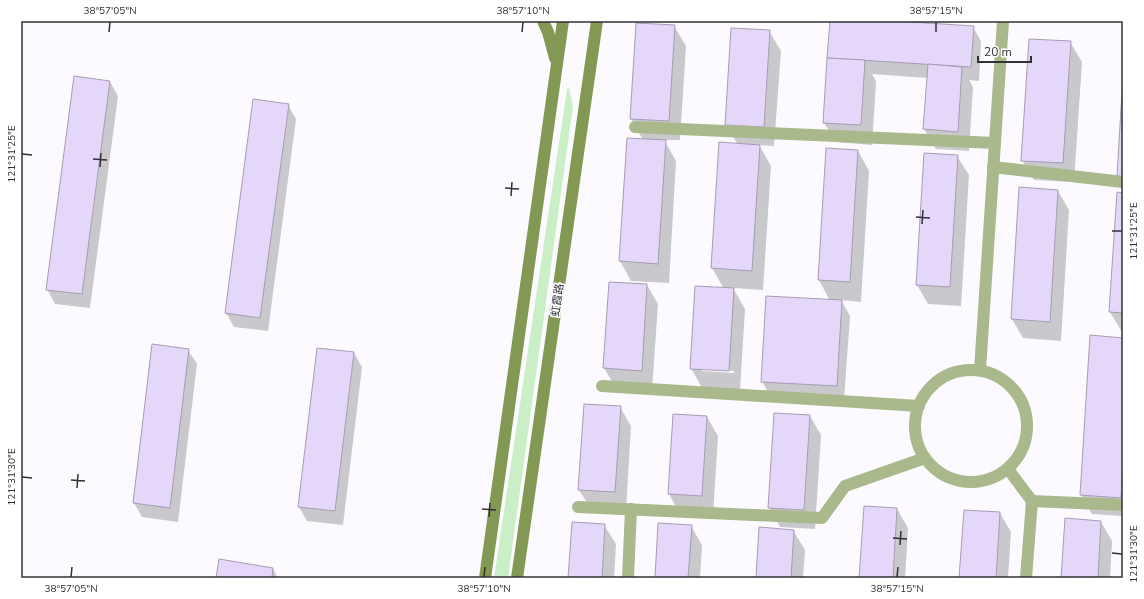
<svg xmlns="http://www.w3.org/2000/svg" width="1144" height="599" viewBox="0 0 1144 599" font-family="'Nunito Sans','Noto Sans SC',sans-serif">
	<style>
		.green { fill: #caefc7 }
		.shadow { fill: #0003; fill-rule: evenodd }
		.building { fill: #e5d7fa; stroke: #a59db1 }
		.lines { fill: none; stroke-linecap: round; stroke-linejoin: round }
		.street { stroke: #a9b98c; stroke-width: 12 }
		.secondary { stroke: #829853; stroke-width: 12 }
		.ticks { fill: none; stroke: #332f37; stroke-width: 1.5 }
		.labels { text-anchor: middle; stroke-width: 3.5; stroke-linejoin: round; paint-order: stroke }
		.street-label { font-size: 11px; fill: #332f37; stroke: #fff }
		.neatline { fill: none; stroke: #332f37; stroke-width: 1.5 }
		.ticks-label { font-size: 10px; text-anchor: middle; fill: #332f37 }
	</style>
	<rect width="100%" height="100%" fill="#fcfaff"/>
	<!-- green -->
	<path class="green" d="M569 88 573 106 508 578H494L567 89Z"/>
	<!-- shadow -->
	<g class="shadow">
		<path d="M831 21H879L973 27 981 41 979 81 969 80 973 87 969 151 936 149 924 129 928 78 872 74 876 81 872 145 836 142 824 123Z"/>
		<path d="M674 26 686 46 680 140H664L676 161 669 283 631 281 620 261 628 139 643 140 631 119Z"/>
		<path d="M769 31 781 51 774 146 759 145 771 166 763 290 733 288 745 309 740 390 702 388 691 368 724 289 712 268 738 145 726 125ZM702 368 734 371V373L702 371Z"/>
		<path d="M1070 42 1082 62 1074 182 1034 180 1022 160Z"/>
		<path d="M110 82 118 96 90 308 55 304 47 289Z"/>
		<path d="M288 105 296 119 268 331 234 327 226 313Z"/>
		<path d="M827 149 858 151 869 171 861 302 841 300 850 316 844 400 770 396 762 381 830 301 819 280Z"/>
		<path d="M957 156 969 175 961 306 928 304 917 285Z"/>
		<path d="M1058 191 1069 210 1061 341 1023 338 1012 319Z"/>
		<path d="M1118 193H1123V332H1122L1110 312Z"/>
		<path d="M610 283 647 285 658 304 652 390 616 388 604 368Z"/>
		<path d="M1123 339V516L1092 514 1081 495Z"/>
		<path d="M188 350 197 364 178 522 142 517 134 503Z"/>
		<path d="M354 353 362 367 343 525 307 521 299 507Z"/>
		<path d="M620 407 631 426 626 511 591 509 579 490Z"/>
		<path d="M810 416 821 435 815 529 780 527 769 507Z"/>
		<path d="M707 417 718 436 713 516 680 514 669 494Z"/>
		<path d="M897 509 908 528 905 578H860Z"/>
		<path d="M1000 513 1011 532 1008 578H960Z"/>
		<path d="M1101 522 1112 541 1110 578H1062Z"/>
		<path d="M604 525 616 544 614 578H569Z"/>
		<path d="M691 526 702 545 700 578H656Z"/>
		<path d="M793 530 805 550 803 578H757Z"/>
		<path d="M273 569 278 578H217Z"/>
	</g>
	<!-- building -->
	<g class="building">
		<path d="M830 21H895L974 26 971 67 827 58Z"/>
		<path d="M636 23 675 25 669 121 630 119Z"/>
		<path d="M731 28 770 30 764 127 725 125Z"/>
		<path d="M1029 39 1071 41 1063 163 1021 161Z"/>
		<path d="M827 58 865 60 861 125 823 123Z"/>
		<path d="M928 64 962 67 958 132 923 129Z"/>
		<path d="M1123 75V177L1117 176Z"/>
		<path d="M74 76 110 81 82 294 46 290Z"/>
		<path d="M253 99 289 104 260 318 225 313Z"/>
		<path d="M627 138 666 140 658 264 619 261Z"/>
		<path d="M719 142 760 145 752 271 711 268Z"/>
		<path d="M826 148 858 150 850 282 818 280Z"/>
		<path d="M924 153 958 155 950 287 916 285Z"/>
		<path d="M1019 187 1058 190 1050 322 1011 319Z"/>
		<path d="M1117 192 1123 193V313L1109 312Z"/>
		<path d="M609 282 647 284 642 371 603 368Z"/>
		<path d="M695 286 734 288 729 371 690 369Z"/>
		<path d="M766 296 842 300 837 386 761 382Z"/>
		<path d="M1090 335 1123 338V459L1121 498 1080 495Z"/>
		<path d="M152 344 189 349 170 508 133 503Z"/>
		<path d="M317 348 354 352 335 511 298 507Z"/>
		<path d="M584 404 621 406 615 492 578 490Z"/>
		<path d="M774 413 810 415 804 510 768 508Z"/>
		<path d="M673 414 707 416 702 496 668 494Z"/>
		<path d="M864 506 897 508 893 578H859Z"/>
		<path d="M964 510 1000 512 996 578H959Z"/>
		<path d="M1065 518 1101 521 1098 578H1061Z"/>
		<path d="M572 522 605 524 602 578H568Z"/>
		<path d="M658 523 692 525 688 578H655Z"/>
		<path d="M759 527 794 530 791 578H756Z"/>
		<path d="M219 559 273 568 272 578H216Z"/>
	</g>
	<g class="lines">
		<!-- street -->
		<g class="street">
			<path d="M635 127 995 143"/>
			<path d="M993 167 1123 182"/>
			<circle cx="971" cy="426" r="56"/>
			<path d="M980 370 1003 21"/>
			<path d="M602 386 919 406"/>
			<path d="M1008 469 1032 501 1026 578"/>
			<path d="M1032 501 1123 505"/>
			<path d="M578 507 822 518 845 486 925 458"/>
			<path d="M628 578 631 509"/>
		</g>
		<!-- secondary -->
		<g class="secondary">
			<path d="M543 21 548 32 555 58"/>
			<path d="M485 578 563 21"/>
			<path d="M517 578 597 21"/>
		</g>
	</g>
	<!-- ticks -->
	<path class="ticks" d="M109 32 110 22M522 32 523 22M936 32V22M22 154 32 155M93 159 107 160M100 167 101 153M505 188 519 189M511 196 512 182M916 217 930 218M922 224 923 210M1112 231H1122M22 477 32 478M71 480 85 481M77 488 78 474M482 509 496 510M489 517 490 503M893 538 907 539M900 545 901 531M1112 553 1122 554M71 577 72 567M484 577 485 567M897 577 898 567"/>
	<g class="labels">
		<!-- street labels -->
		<g class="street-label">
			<text transform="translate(557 300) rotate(-82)" y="4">虹霞路</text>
		</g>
	</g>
	<!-- border -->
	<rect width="1144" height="599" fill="none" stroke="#ffffff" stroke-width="44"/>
	<!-- scale -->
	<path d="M978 56v6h53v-6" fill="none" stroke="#332f37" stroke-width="2"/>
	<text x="984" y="56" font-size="12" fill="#332f37" stroke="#ffffff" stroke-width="3" paint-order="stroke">20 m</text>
	<rect x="22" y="22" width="1100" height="555" class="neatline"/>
	<g class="ticks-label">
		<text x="110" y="14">38°57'05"N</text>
		<text x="523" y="14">38°57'10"N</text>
		<text x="936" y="14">38°57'15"N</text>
		<text transform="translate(11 154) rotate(-90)" y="4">121°31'25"E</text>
		<text transform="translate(1133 231) rotate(-90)" y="4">121°31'25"E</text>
		<text transform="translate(11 477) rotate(-90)" y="4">121°31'30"E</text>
		<text transform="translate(1133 554) rotate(-90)" y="4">121°31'30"E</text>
		<text x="71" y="592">38°57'05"N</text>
		<text x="484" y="592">38°57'10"N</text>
		<text x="897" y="592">38°57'15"N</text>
	</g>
</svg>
